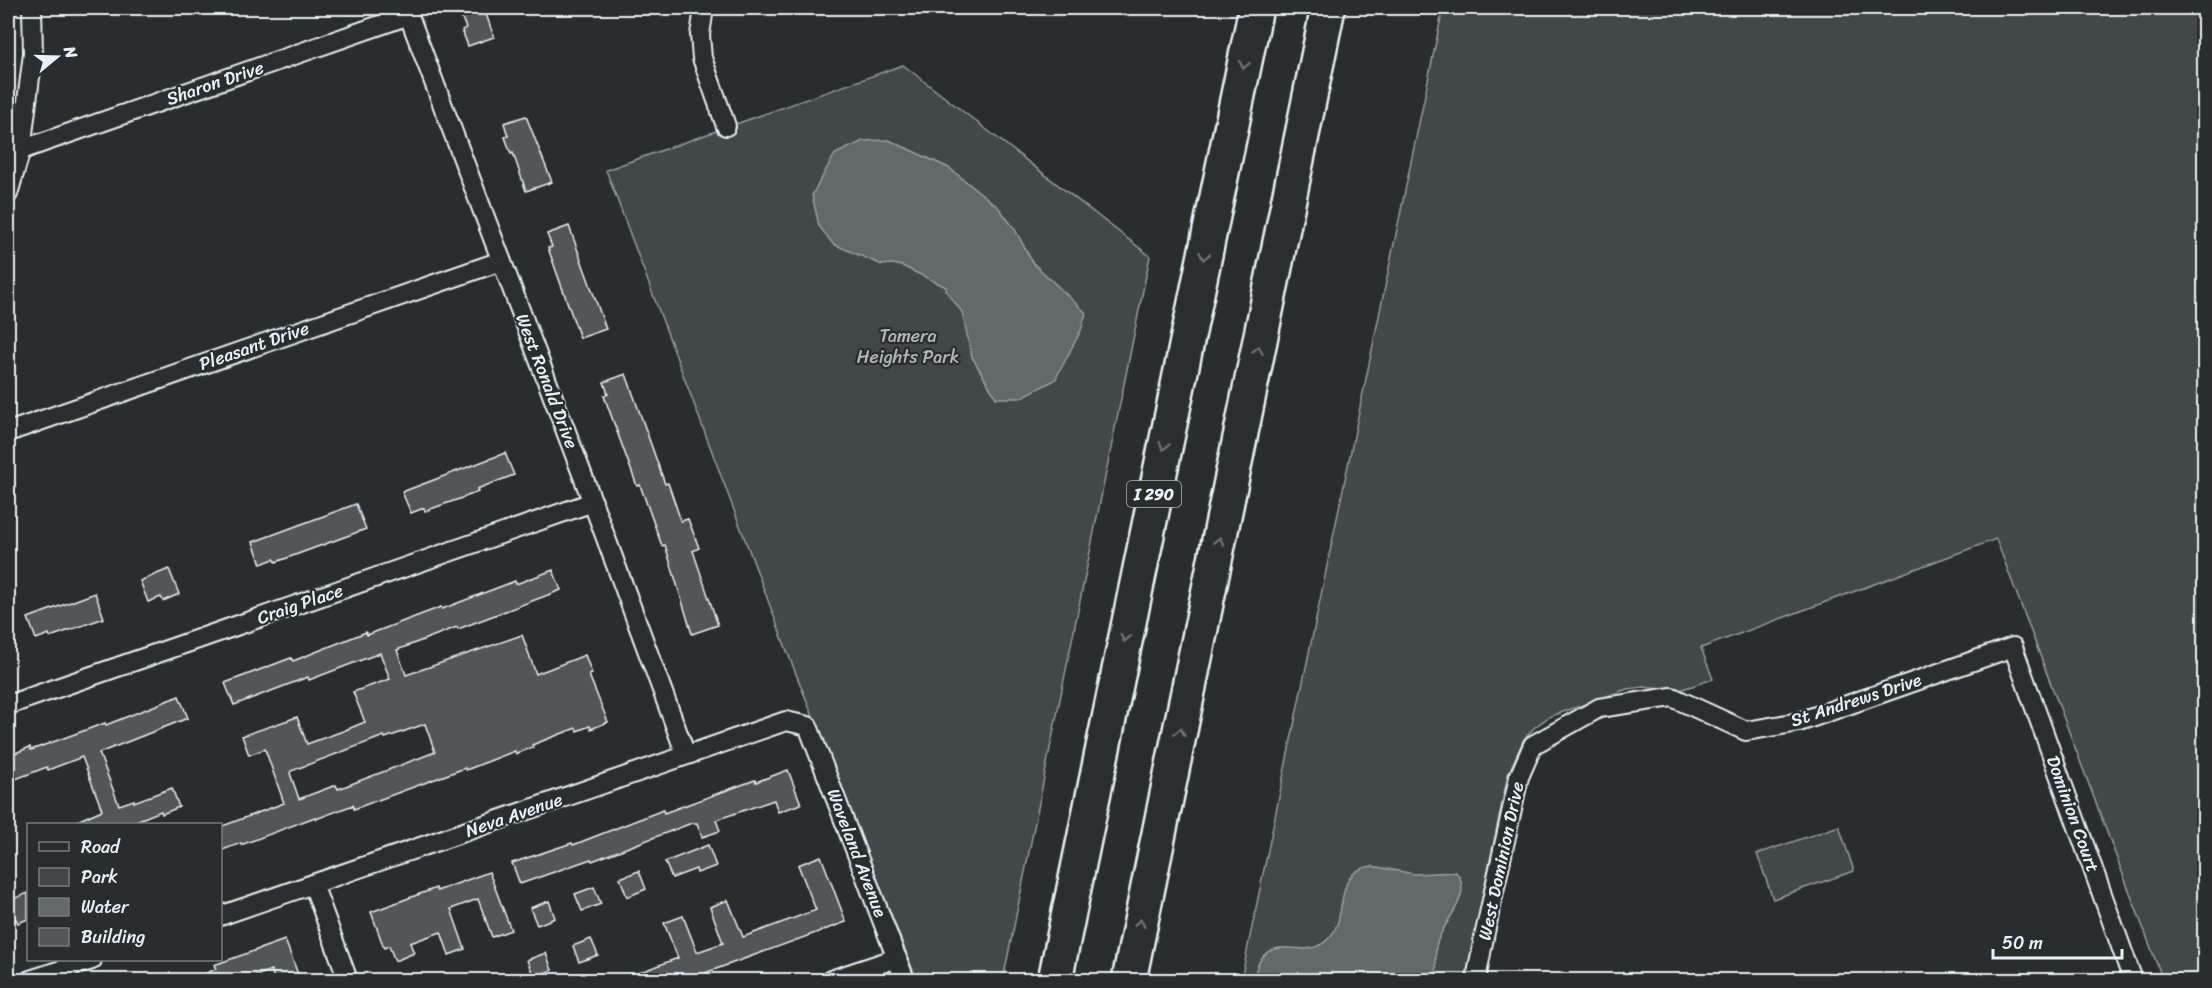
<svg xmlns="http://www.w3.org/2000/svg" width="2212" height="988" viewBox="0 0 2212 988" font-family="Sriracha,sans-serif">
	<style>
		.green { fill: #424648; stroke: #959ca0; stroke-width: 1.5 }
		.water { fill: #63686b; stroke: #989fa3; stroke-width: 1.5 }
		.building { fill: #535759; stroke: #e8f1f8; stroke-width: 1.5; fill-rule: evenodd }
		.lines { fill: none; stroke-linecap: round; stroke-linejoin: round }
		.street-casing { stroke: #e8f1f8; stroke-width: 22 }
		.highway-casing { stroke: #e8f1f8; stroke-width: 38 }
		.street { stroke: #2a2d2e; stroke-width: 18 }
		.highway { stroke: #2a2d2e; stroke-width: 33 }
		.oneway { stroke: #6c7275 }
		.labels { text-anchor: middle; stroke-width: 4.5; stroke-linejoin: round; paint-order: stroke }
		.shield { fill: #2a2d2e; stroke: #afb6bb; stroke-width: 1.5 }
		.shield-label { font-size: 16px; font-weight: bold; fill: #e8f1f8 }
		.street-label { font-size: 18px; fill: #e8f1f8; stroke: #2a2d2e }
		.park-label { font-size: 18px; fill: #aeb5ba; stroke: #2a2d2e }
	</style>
	<rect width="100%" height="100%" fill="#2a2d2e"/>
	<filter id="ink" filterUnits="userSpaceOnUse"><feTurbulence type="fractalNoise" baseFrequency=".0167" numOctaves="2"/><feDisplacementMap in="SourceGraphic" scale="12" xChannelSelector="R" yChannelSelector="G"/><feConvolveMatrix kernelMatrix="1 2 1 2 8 2 1 2 1" color-interpolation-filters="sRGB"/></filter>
	<g filter="url(#ink)">
		<!-- green -->
		<g class="green">
			<path d="M1443 8H2204V980H2163L1996 539 1701 648 1713 679 1677 691 1644 687 1627 689 1549 717 1535 727 1524 739 1508 774 1465 980H1241Z"/>
			<path d="M903 65 1150 256 1003 980H917L787 651 606 170Z"/>
			<path d="M1839 826 1854 871 1773 899 1757 854Z"/>
		</g>
		<!-- water -->
		<g class="water">
			<path d="M889 140 949 168 998 207 1014 228 1033 263 1086 313 1081 330 1055 380 1020 398H996L972 357 962 312 946 291V287L902 266 892 264 882 265 833 244 819 226 812 195 835 154 863 141Z"/>
			<path d="M1372 866 1414 874 1456 872C1476 897 1440 922 1436 947 1435 957 1437 970 1437 980H1253C1266 922 1302 966 1328 939 1351 917 1330 871 1372 866Z"/>
		</g>
		<!-- building -->
		<g class="building">
			<path d="M484 8 494 37 468 46 462 30 466 28 461 16Z"/>
			<path d="M526 116 552 182 526 191 513 153 511 154 505 137 508 136 504 123Z"/>
			<path d="M569 226 606 329 580 338 548 248 552 247 547 234Z"/>
			<path d="M626 374 665 484 668 483 681 521 688 519 699 548 693 551 718 625 692 634 665 545 662 546 640 485 637 486 604 396 608 394 604 382Z"/>
			<path d="M505 453 514 475 477 489 478 492 462 498 425 511 424 508 411 513 402 492Z"/>
			<path d="M356 504 366 529 276 562 274 559 261 564 253 542Z"/>
			<path d="M169 569 179 594 163 601 161 597 148 602 140 581Z"/>
			<path d="M553 570 561 590 458 629 457 627 397 650 406 675 522 635 536 674 585 655 592 674 589 675 608 722 591 729 590 726 577 731 576 728 532 745 533 747 516 754 515 751 466 770 465 768 354 809 353 805 316 819 315 817 241 845V843L220 851V827L284 803 265 749 249 755 242 736 297 717 307 744 343 731 365 722 353 692 390 679 380 653 309 680 308 677 234 705 225 683 291 658 293 661 366 632 367 635 441 607 442 609 515 581 516 584ZM425 724 435 752 338 789 336 785 299 799 290 773 291 771 384 736 385 738Z"/>
			<path d="M95 593 104 618 50 637 49 634 36 639 28 618Z"/>
			<path d="M179 696 188 718 99 753 119 805 134 800V802L172 788 179 807 162 814 161 811 126 825H68L102 810 82 757 48 770 47 767 8 782V756L30 747 31 750 105 723 106 725Z"/>
			<path d="M788 770 801 804 778 812 774 800 716 820 720 831 702 837 697 823H692L592 861 591 859 520 884 512 863 572 843 573 845 663 810 664 813 755 780 756 782Z"/>
			<path d="M708 845 716 866 697 873 696 869 672 878 665 862Z"/>
			<path d="M821 856 846 922 683 981H622V979L678 958 664 923 683 916 697 952 723 943 710 907 728 900 743 937 816 910 798 865Z"/>
			<path d="M639 871 646 889 627 897 620 878Z"/>
			<path d="M489 872 511 930 492 937 478 899 451 909 465 949 449 955 441 932 410 943 414 953 395 961 389 946 384 948 371 912 436 888 437 891Z"/>
			<path d="M594 887 601 904 582 911 575 894Z"/>
			<path d="M28 893V919L18 923 16 919 8 923V901Z"/>
			<path d="M549 901 555 918 537 925 530 908Z"/>
			<path d="M591 939 598 955 579 962 573 946Z"/>
			<path d="M285 940 298 974 281 981H275L271 970 243 981H189L216 969 214 965Z"/>
			<path d="M546 953 552 970 534 977 527 960Z"/>
		</g>
		<g class="lines">
			<!-- street casing -->
			<g class="street-casing">
				<g id="street">
					<path d="M406 8 587 487 686 755"/>
					<path d="M704 8 700 35 702 58 726 126"/>
					<path d="M21 150 409 15"/>
					<path d="M8 194 21 150 33 53 32 8"/>
					<path d="M8 432 501 261"/>
					<path d="M8 705 593 502"/>
					<path d="M313 884 348 980"/>
					<path d="M220 916 786 721 808 726 905 980"/>
					<path d="M30 980 92 960"/>
					<path d="M831 980 897 958"/>
					<path d="M1476 980 1484 937 1519 777 1533 745 1599 708 1672 697 1746 731 1799 722 2013 647 2133 980"/>
				</g>
			</g>
			<!-- highway casing -->
			<g class="highway-casing">
				<g id="highway">
					<path d="M1055 980 1256 8"/>
					<path d="M1129 980 1328 8"/>
				</g>
			</g>
			<!-- street -->
			<use href="#street" class="street"/>
			<!-- highway -->
			<use href="#highway" class="highway"/>
		</g>
		<!-- one-way arrows -->
		<defs><path id="oneway-chevron" d="M-2-3.5L2.5 0L-2 3.5" fill="none" stroke-width="1.6" stroke-linecap="round" stroke-linejoin="round" transform="scale(1.5)"/></defs>
		<g class="oneway">
			<use href="#oneway-chevron" transform="translate(1244 65) rotate(102)"/>
			<use href="#oneway-chevron" transform="translate(1204 256) rotate(102)"/>
			<use href="#oneway-chevron" transform="translate(1258 350) rotate(-78)"/>
			<use href="#oneway-chevron" transform="translate(1164 446) rotate(102)"/>
			<use href="#oneway-chevron" transform="translate(1219 541) rotate(-78)"/>
			<use href="#oneway-chevron" transform="translate(1125 638) rotate(101)"/>
			<use href="#oneway-chevron" transform="translate(1180 732) rotate(-78)"/>
			<use href="#oneway-chevron" transform="translate(1140 923) rotate(-78)"/>
		</g>
	</g>
	<g class="labels">
		<!-- shield labels -->
		<rect class="shield" x="1127" y="481" width="54" height="26" rx="4.5"/>
		<g class="shield-label">
			<text x="1154" y="500">I 290</text>
		</g>
		<!-- street labels -->
		<g class="street-label">
			<text transform="translate(215 83) rotate(-19)" y="6">Sharon Drive</text>
			<text transform="translate(254 346) rotate(-19)" y="6">Pleasant Drive</text>
			<text transform="translate(547 381) rotate(69)" y="6">West Ronald Drive</text>
			<text transform="translate(300 604) rotate(-19)" y="6">Craig Place</text>
			<text transform="translate(1856 700) rotate(-18)" y="6">St Andrews Drive</text>
			<text transform="translate(2073 814) rotate(70)" y="6">Dominion Court</text>
			<text transform="translate(514 815) rotate(-19)" y="6">Neva Avenue</text>
			<text transform="translate(857 853) rotate(69)" y="6">Waveland Avenue</text>
			<text transform="translate(1501 861) rotate(-78)" y="6">West Dominion Drive</text>
		</g>
		<!-- park labels -->
		<g class="park-label">
			<text x="908" y="342">Tamera<tspan x="908" dy="21">Heights Park</tspan></text>
		</g>
	</g>
	<!-- margin -->
	<rect width="2212" height="988" fill="none" stroke="#2a2d2e" stroke-width="30"/>
	<rect x="15" y="15" width="2182" height="958" fill="none" stroke="#e8f1f8" stroke-width="2" filter="url(#ink)"/>
	<!-- legend -->
	<rect x="27" y="823" width="195" height="138" fill="#2a2d2e" stroke="#767b7f" stroke-width="1.5"/>
	<rect x="39" y="842" width="30" height="9" fill="#2a2d2e" stroke="#767b7f" stroke-width="1.5"/>
	<text x="81" y="853" font-size="18" fill="#e8f1f8">Road</text>
	<rect x="39" y="868" width="30" height="18" fill="#424648" stroke="#767b7f" stroke-width="1.5"/>
	<text x="81" y="883" font-size="18" fill="#e8f1f8">Park</text>
	<rect x="39" y="898" width="30" height="18" fill="#63686b" stroke="#767b7f" stroke-width="1.5"/>
	<text x="81" y="913" font-size="18" fill="#e8f1f8">Water</text>
	<rect x="39" y="928" width="30" height="18" fill="#535759" stroke="#767b7f" stroke-width="1.5"/>
	<text x="81" y="943" font-size="18" fill="#e8f1f8">Building</text>
	<!-- north arrow -->
	<g transform="translate(57 57) rotate(71)" stroke="#2a2d2e" stroke-width="4.5" paint-order="stroke">
	<path d="M0-4.5L10 22L0 15L-10 22Z" fill="#e8f1f8"/>
	<text y="-9" font-size="16" font-weight="bold" text-anchor="middle" fill="#e8f1f8">N</text>
	</g>
	<!-- scale -->
	<path d="M1993 949v9h129v-9" fill="none" stroke="#e8f1f8" stroke-width="3"/>
	<text x="2002" y="949" font-size="18" fill="#e8f1f8" stroke="#2a2d2e" stroke-width="4.5" paint-order="stroke">50 m</text>
</svg>
